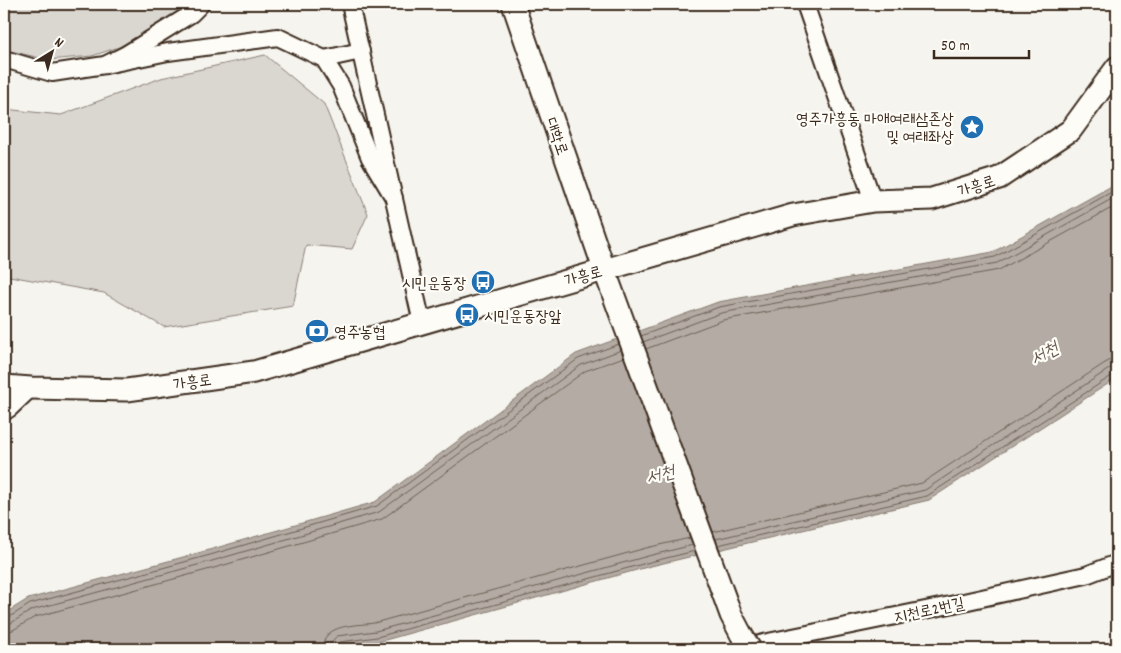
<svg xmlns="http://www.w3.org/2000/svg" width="1121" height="653" viewBox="0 0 1121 653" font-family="Dekko,'Poor Story',sans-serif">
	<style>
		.green { fill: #dad6d0; stroke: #8a8077 }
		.water { fill: #b4aca4; stroke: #84786e }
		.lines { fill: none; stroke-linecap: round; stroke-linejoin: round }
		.shore { stroke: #6b5e54; stroke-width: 1 }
		.minor-casing { stroke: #3b2a1e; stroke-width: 20 }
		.major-casing { stroke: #3b2a1e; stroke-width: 25 }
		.minor { stroke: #fdfcf7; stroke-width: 16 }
		.major { stroke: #fdfcf7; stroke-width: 21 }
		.major-bridge-casing { stroke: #3b2a1e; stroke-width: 25; stroke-linecap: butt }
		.major-bridge { stroke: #fdfcf7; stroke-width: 21 }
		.labels { text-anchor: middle; stroke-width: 4.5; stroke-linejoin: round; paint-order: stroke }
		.poi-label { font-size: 16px; fill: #3b2a1e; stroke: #fdfcf7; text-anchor: end }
		.street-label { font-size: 16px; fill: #3b2a1e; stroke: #fdfcf7 }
		.water-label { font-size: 18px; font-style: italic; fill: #65584d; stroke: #fdfcf7 }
	</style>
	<rect width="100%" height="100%" fill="#f5f4ee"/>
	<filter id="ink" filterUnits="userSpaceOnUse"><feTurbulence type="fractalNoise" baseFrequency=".02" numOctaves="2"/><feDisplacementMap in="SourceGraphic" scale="10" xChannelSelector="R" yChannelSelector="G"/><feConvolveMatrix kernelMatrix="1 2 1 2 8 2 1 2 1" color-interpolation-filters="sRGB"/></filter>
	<g filter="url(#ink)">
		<!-- green -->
		<g class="green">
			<path d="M4 4H187L169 19 119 47 92 56 49 60 10 51 4 47Z"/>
			<path d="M265 55 324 104 368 214 352 249 306 245 293 306 164 327 104 293 4 275V109L61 115 161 78Z"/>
		</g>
		<!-- water -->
		<path class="water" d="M1117 183V378L929 500 651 566 378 642 324 649H4V614L28 599 209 550 375 502 576 354 718 302 993 252Z"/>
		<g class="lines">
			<!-- shore -->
			<g class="shore">
				<path d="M641 336 719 307 995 257 1117 189"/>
				<path d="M643 342 721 313 997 263 1117 196"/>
				<path d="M646 349 723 320 999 270 1117 205"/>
				<path d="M713 532 922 483 1105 363 1111 360H1117"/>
				<path d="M716 539 925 490 1109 369 1117 367"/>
				<path d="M718 545 927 496 1113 375 1117 374"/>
				<path d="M4 618H8L30 604 210 555 377 506 578 359 619 344"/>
				<path d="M4 625 11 623 32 610 212 561 379 512 581 365 621 350"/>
				<path d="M4 632 13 630 35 617 214 568 382 519 585 371 624 357"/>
				<path d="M322 649C323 623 355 626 374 623L646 548 690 538"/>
				<path d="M329 649 331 642 337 636 376 631 648 556 693 545"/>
				<path d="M335 649 336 645 340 642 377 637 650 562 695 551"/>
			</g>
			<!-- minor casing -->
			<g class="minor-casing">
				<g id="minor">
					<path d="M350 4 422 323"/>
					<path d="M805 4 873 201"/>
					<path d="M4 59 52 73 105 65 125 55 191 14 201 4"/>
					<path d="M324 59 361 51"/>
					<path d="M105 65 168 52 278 37 324 59 341 86 370 158 394 198"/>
					<path d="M4 412 10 408 31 388"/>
					<path d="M740 649 768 642 950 605 1086 575 1117 563"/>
				</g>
			</g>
			<!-- major casing -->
			<g class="major-casing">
				<g id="major">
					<path d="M513 4 604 269 731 615 741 634"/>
					<path d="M4 386 31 388 127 390 254 372 793 215 873 201 932 199 999 178 1071 130 1117 67"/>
				</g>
			</g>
			<!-- minor -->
			<use href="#minor" class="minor"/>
			<!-- major -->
			<use href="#major" class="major"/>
			<!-- major-bridge casing -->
			<g class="major-bridge-casing">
				<path id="major-bridge" d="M741 634 750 649"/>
			</g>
			<!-- major-bridge -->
			<use href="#major-bridge" class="major-bridge"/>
		</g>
	</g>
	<!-- icons -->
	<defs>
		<g id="sight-disc" transform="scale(1.25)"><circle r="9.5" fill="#1f6fb2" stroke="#fdfcf7"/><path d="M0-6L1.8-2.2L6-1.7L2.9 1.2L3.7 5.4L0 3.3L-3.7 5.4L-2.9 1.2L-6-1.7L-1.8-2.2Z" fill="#fff"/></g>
		<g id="bus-disc" transform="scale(1.25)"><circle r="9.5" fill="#1f6fb2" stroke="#fdfcf7"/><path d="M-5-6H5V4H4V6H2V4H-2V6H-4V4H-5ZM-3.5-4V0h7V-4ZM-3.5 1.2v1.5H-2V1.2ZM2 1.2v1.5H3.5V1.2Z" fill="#fff"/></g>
		<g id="bank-disc" transform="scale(1.25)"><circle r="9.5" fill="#1f6fb2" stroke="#fdfcf7"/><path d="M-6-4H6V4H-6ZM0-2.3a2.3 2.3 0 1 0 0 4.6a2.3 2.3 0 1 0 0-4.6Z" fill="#fff"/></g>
	</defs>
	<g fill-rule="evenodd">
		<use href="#sight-disc" x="972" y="127"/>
		<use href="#bus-disc" x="483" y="282"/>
		<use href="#bus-disc" x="467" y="315"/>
		<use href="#bank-disc" x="317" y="331"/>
	</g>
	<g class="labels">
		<!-- poi labels -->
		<g class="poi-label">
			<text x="954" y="124">영주가흥동 마애여래삼존상<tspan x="954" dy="18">및 여래좌상</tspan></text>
			<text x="466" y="288">시민운동장</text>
			<text x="484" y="321" text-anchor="start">시민운동장앞</text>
			<text x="334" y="337" text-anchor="start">영주농협</text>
		</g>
		<!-- street labels -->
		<g class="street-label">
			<text transform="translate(558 136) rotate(71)" y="6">대학로</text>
			<text transform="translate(976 185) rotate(-18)" y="6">가흥로</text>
			<text transform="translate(583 275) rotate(-16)" y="6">가흥로</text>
			<text transform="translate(192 381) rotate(-8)" y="6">가흥로</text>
			<text transform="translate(929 609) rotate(-12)" y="6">지천로2번길</text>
		</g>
		<!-- water labels -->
		<g class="water-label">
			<text transform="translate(1044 353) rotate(-29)" y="6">서천</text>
			<text transform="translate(660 474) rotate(-14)" y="6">서천</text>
		</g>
	</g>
	<!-- margin -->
	<rect width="1121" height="653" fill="none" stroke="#fdfcf7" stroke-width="20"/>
	<rect x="10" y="10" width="1101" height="633" fill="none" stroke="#3b2a1e" stroke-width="2" filter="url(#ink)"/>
	<!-- north arrow -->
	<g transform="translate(52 52) rotate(37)" stroke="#fdfcf7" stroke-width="4" paint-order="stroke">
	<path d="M0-4L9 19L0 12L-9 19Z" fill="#3b2a1e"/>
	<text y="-8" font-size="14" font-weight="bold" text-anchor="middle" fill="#3b2a1e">N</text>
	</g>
	<!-- scale -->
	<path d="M934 50v8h95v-8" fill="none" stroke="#3b2a1e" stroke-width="2.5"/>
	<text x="941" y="50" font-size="15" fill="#3b2a1e" stroke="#fdfcf7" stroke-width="4" paint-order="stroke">50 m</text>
</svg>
